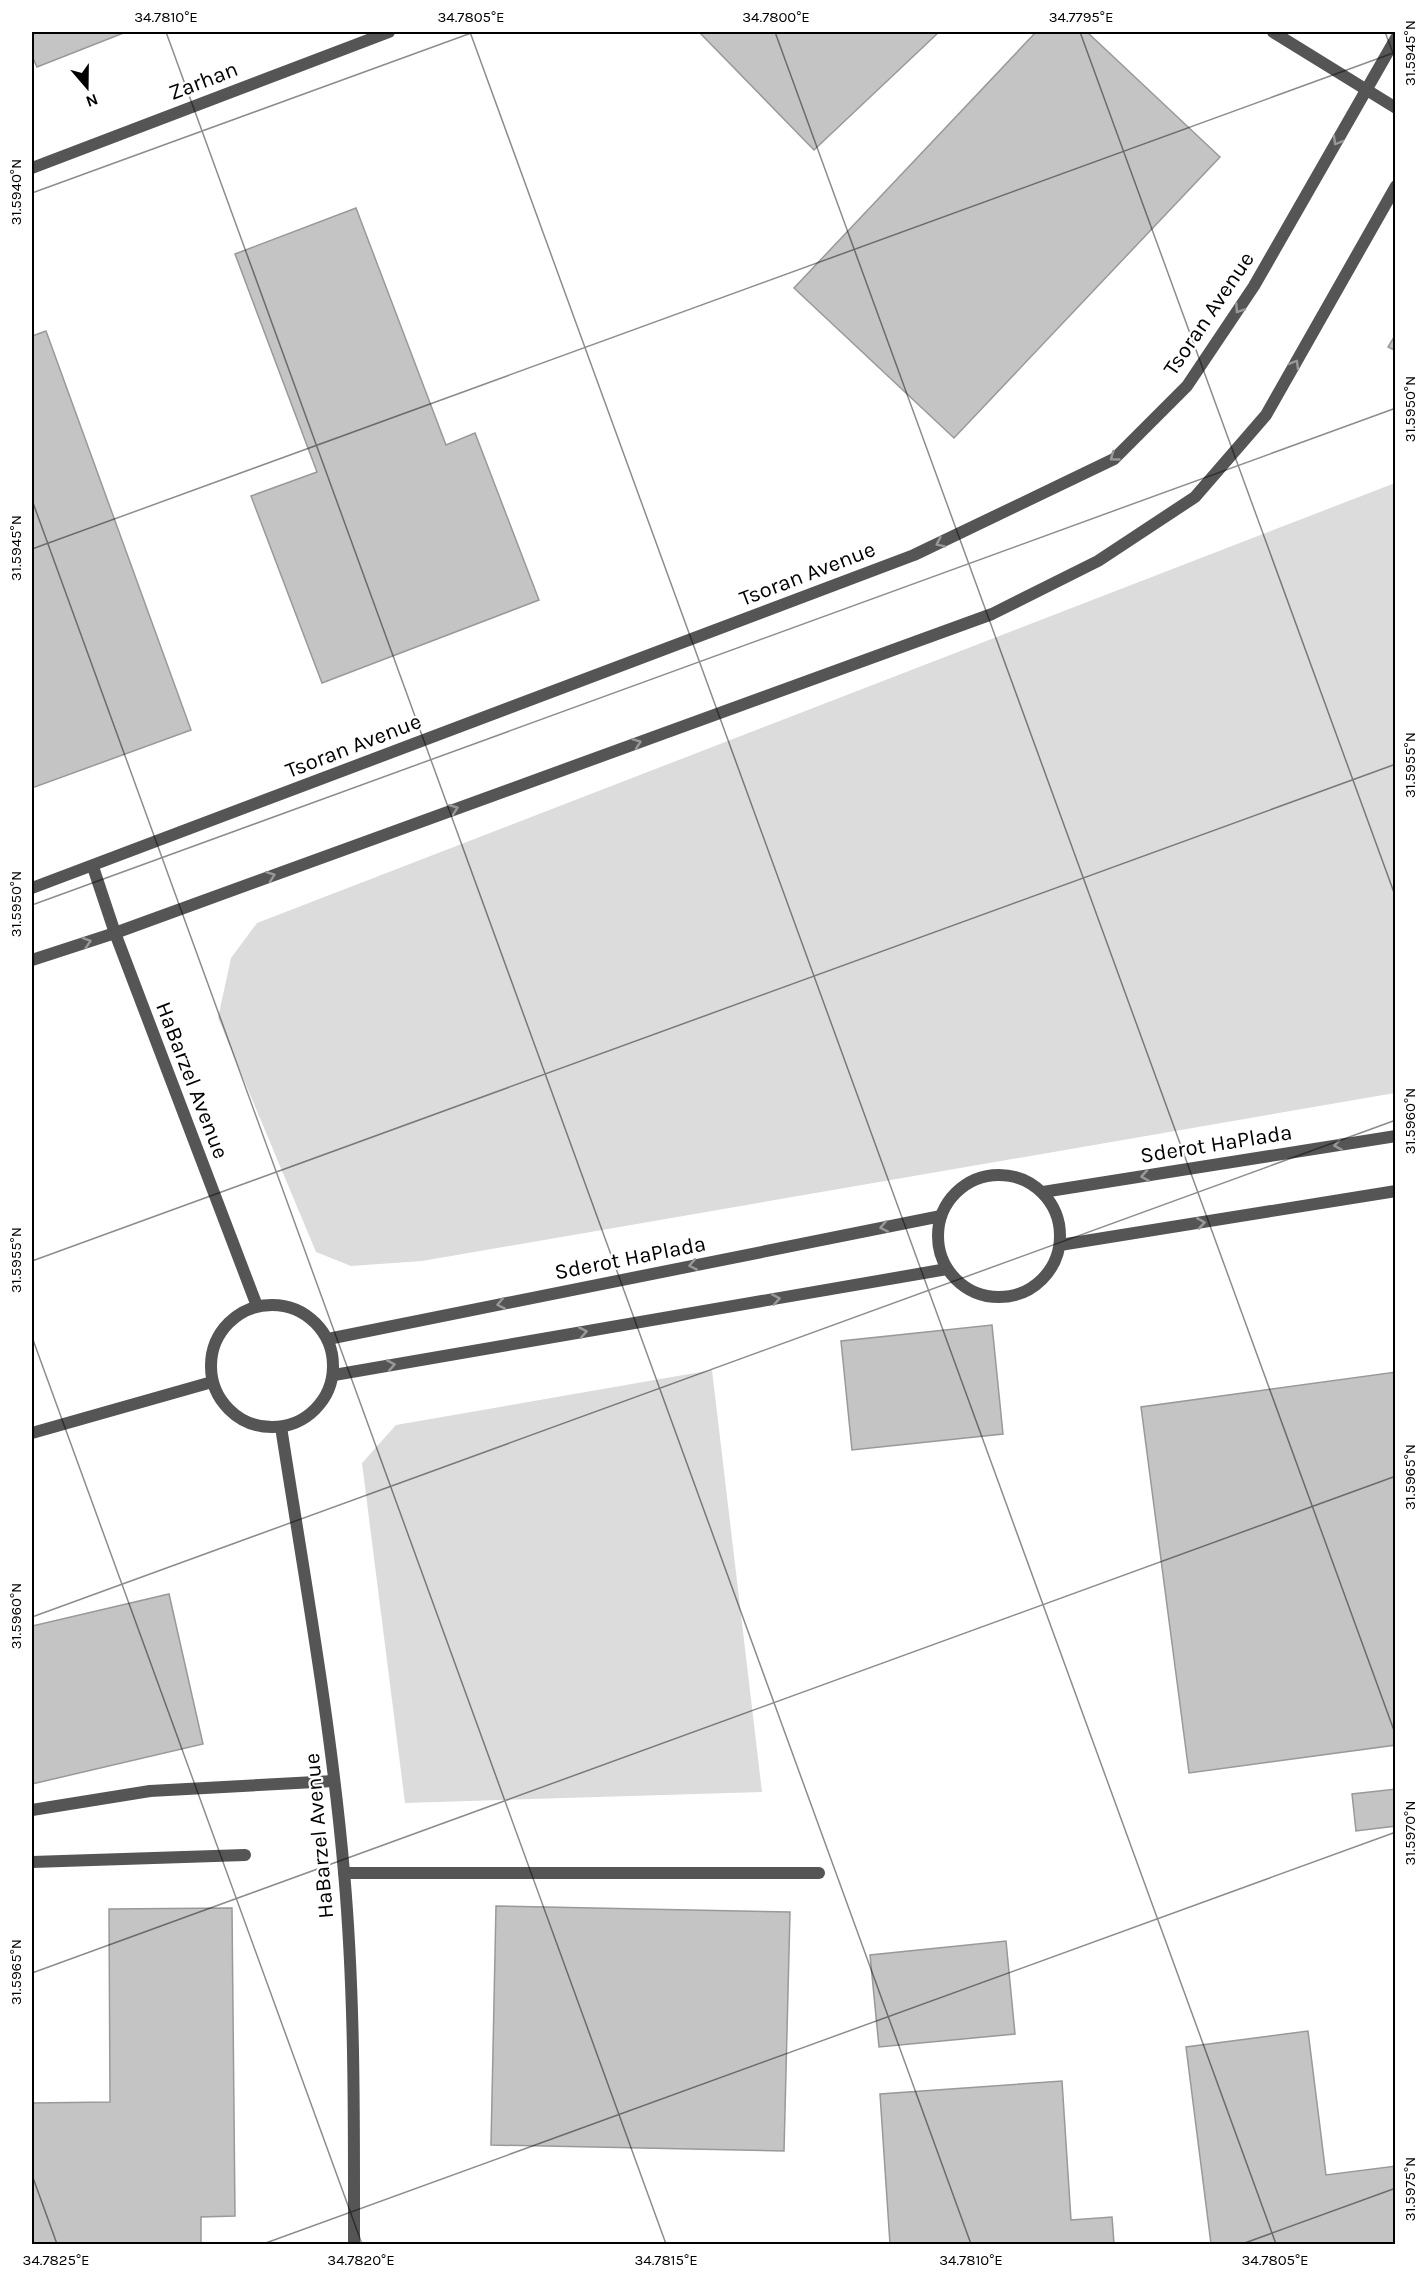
<svg xmlns="http://www.w3.org/2000/svg" width="1427" height="2276" viewBox="0 0 1427 2276" font-family="Karla,sans-serif">
	<style>
		.green { fill: #dcdcdc }
		.building { fill: #c4c4c4; stroke: #999; stroke-width: 1.5 }
		.lines { fill: none; stroke-linecap: round; stroke-linejoin: round }
		.service { stroke: #555; stroke-width: 12 }
		.minor { stroke: #555; stroke-width: 12 }
		.tertiary { stroke: #555; stroke-width: 12 }
		.oneway { stroke: #999 }
		.ticks { fill: none; stroke: #000; stroke-width: 1.5; stroke-opacity: 0.45 }
		.labels { text-anchor: middle; stroke-width: 4.5; stroke-linejoin: round; paint-order: stroke }
		.street-label { font-size: 22px; fill: #000; stroke: #fff }
		.neatline { fill: none; stroke: #000; stroke-width: 2 }
		.ticks-label { font-size: 15px; text-anchor: middle; fill: #000 }
	</style>
	<rect width="100%" height="100%" fill="#fff"/>
	<!-- green -->
	<g class="green">
		<path d="M1395 483V1093L422 1261 351 1266 316 1252 218 1018 231 958 257 923Z"/>
		<path d="M712 1370 762 1792 405 1803 362 1463 396 1425Z"/>
	</g>
	<!-- building -->
	<g class="building">
		<path d="M32 32H126L37 67 32 56Z"/>
		<path d="M699 32H939L814 150Z"/>
		<path d="M1036 32H1087L1220 157 954 438 794 288Z"/>
		<path d="M356 208 446 445 475 433 539 600 322 683 251 496 317 472 235 254Z"/>
		<path d="M46 331 191 730 32 788V336Z"/>
		<path d="M1396 334V351L1388 347Z"/>
		<path d="M992 1325 1003 1434 852 1450 841 1341Z"/>
		<path d="M1396 1372V1745L1189 1773 1141 1407Z"/>
		<path d="M169 1594 203 1744 32 1784V1626Z"/>
		<path d="M1396 1789V1826L1356 1831 1352 1794Z"/>
		<path d="M496 1906 790 1912 784 2151 491 2145Z"/>
		<path d="M232 1908 235 2216 201 2217V2244H32V2103L110 2102 109 1909Z"/>
		<path d="M1006 1941 1015 2034 879 2047 870 1955Z"/>
		<path d="M1308 2031 1326 2175 1396 2166V2244H1211L1186 2047Z"/>
		<path d="M1062 2081 1071 2220 1112 2217 1114 2244H890L880 2094Z"/>
	</g>
	<g class="lines">
		<!-- service -->
		<g class="service">
			<path d="M32 1433 212 1382"/>
			<path d="M32 1810 150 1791 334 1781"/>
			<path d="M32 1862 245 1855"/>
			<path d="M344 1873H819"/>
		</g>
		<!-- minor -->
		<g class="minor">
			<path d="M1273 32 1396 108"/>
			<path d="M32 168 389 32"/>
			<path d="M93 867 115 933 257 1306"/>
			<circle cx="999" cy="1236" r="61"/>
			<path d="M1043 1192 1396 1136"/>
			<path d="M1060 1245 1396 1191"/>
			<circle cx="272" cy="1366" r="61"/>
			<path d="M328 1339 941 1216"/>
			<path d="M334 1375 947 1269"/>
			<path d="M281 1427C304 1575 331 1723 344 1872 355 1996 354 2120 354 2244"/>
		</g>
		<!-- tertiary -->
		<g class="tertiary">
			<path d="M32 888 914 555 1114 459 1187 386 1254 286 1396 38"/>
			<path d="M32 960 115 933 992 614 1098 561 1195 497 1266 415 1396 186"/>
		</g>
	</g>
	<!-- one-way arrows -->
	<defs><path id="oneway-chevron" d="M-2-3.5L2.5 0L-2 3.5" fill="none" stroke-width="1.6" stroke-linecap="round" stroke-linejoin="round" transform="scale(1.5)"/></defs>
	<g class="oneway">
		<use href="#oneway-chevron" transform="translate(1337 141) rotate(120)"/>
		<use href="#oneway-chevron" transform="translate(1239 309) rotate(124)"/>
		<use href="#oneway-chevron" transform="translate(1295 364) rotate(-60)"/>
		<use href="#oneway-chevron" transform="translate(1114 457) rotate(144)"/>
		<use href="#oneway-chevron" transform="translate(940 543) rotate(154)"/>
		<use href="#oneway-chevron" transform="translate(637 743) rotate(-20)"/>
		<use href="#oneway-chevron" transform="translate(454 809) rotate(-20)"/>
		<use href="#oneway-chevron" transform="translate(271 876) rotate(-20)"/>
		<use href="#oneway-chevron" transform="translate(87 942) rotate(-18)"/>
		<use href="#oneway-chevron" transform="translate(1338 1145) rotate(171)"/>
		<use href="#oneway-chevron" transform="translate(1145 1176) rotate(171)"/>
		<use href="#oneway-chevron" transform="translate(1201 1223) rotate(-9)"/>
		<use href="#oneway-chevron" transform="translate(884 1227) rotate(169)"/>
		<use href="#oneway-chevron" transform="translate(693 1265) rotate(169)"/>
		<use href="#oneway-chevron" transform="translate(776 1299) rotate(-10)"/>
		<use href="#oneway-chevron" transform="translate(501 1304) rotate(169)"/>
		<use href="#oneway-chevron" transform="translate(583 1332) rotate(-10)"/>
		<use href="#oneway-chevron" transform="translate(391 1365) rotate(-10)"/>
	</g>
	<!-- ticks -->
	<path class="ticks" d="M166 32 971 2244M470 32 1276 2244M775 32 1396 1736M1080 32 1396 898M1385 32 1396 61M32 193 474 32M32 500 666 2244M32 549 1396 52M32 905 1396 408M32 1261 1396 764M32 1337 362 2244M32 1617 1396 1120M32 1973 1396 1476M32 2175 57 2244M263 2244 1396 1832M1242 2244 1396 2188"/>
	<g class="labels">
		<!-- street labels -->
		<g class="street-label">
			<text transform="translate(203 80) rotate(-21)" y="8">Zarhan</text>
			<text transform="translate(1208 313) rotate(-56)" y="8">Tsoran Avenue</text>
			<text transform="translate(807 573) rotate(-21)" y="8">Tsoran Avenue</text>
			<text transform="translate(353 745) rotate(-21)" y="8">Tsoran Avenue</text>
			<text transform="translate(193 1080) rotate(69)" y="8">HaBarzel Avenue</text>
			<text transform="translate(1216 1143) rotate(-9)" y="8">Sderot HaPlada</text>
			<text transform="translate(630 1257) rotate(-11)" y="8">Sderot HaPlada</text>
			<text transform="translate(318 1836) rotate(-95)" y="8">HaBarzel Avenue</text>
		</g>
	</g>
	<!-- border -->
	<rect width="1427" height="2276" fill="none" stroke="#ffffff" stroke-width="66"/>
	<!-- north arrow -->
	<g transform="translate(87 87) rotate(160)" stroke="#ffffff" stroke-width="4.5" paint-order="stroke">
	<path d="M0-4.5L10 22L0 15L-10 22Z" fill="#000000"/>
	<text y="-9" font-size="16" font-weight="bold" text-anchor="middle" fill="#000000">N</text>
	</g>
	<rect x="33" y="33" width="1361" height="2210" class="neatline"/>
	<g class="ticks-label">
		<text x="166" y="22">34.7810°E</text>
		<text x="471" y="22">34.7805°E</text>
		<text x="776" y="22">34.7800°E</text>
		<text x="1081" y="22">34.7795°E</text>
		<text transform="translate(1410 53) rotate(-90)" y="5">31.5945°N</text>
		<text transform="translate(16 192) rotate(-90)" y="5">31.5940°N</text>
		<text transform="translate(1410 409) rotate(-90)" y="5">31.5950°N</text>
		<text transform="translate(16 548) rotate(-90)" y="5">31.5945°N</text>
		<text transform="translate(1410 765) rotate(-90)" y="5">31.5955°N</text>
		<text transform="translate(16 904) rotate(-90)" y="5">31.5950°N</text>
		<text transform="translate(1410 1121) rotate(-90)" y="5">31.5960°N</text>
		<text transform="translate(16 1260) rotate(-90)" y="5">31.5955°N</text>
		<text transform="translate(1410 1477) rotate(-90)" y="5">31.5965°N</text>
		<text transform="translate(16 1616) rotate(-90)" y="5">31.5960°N</text>
		<text transform="translate(1410 1833) rotate(-90)" y="5">31.5970°N</text>
		<text transform="translate(16 1972) rotate(-90)" y="5">31.5965°N</text>
		<text transform="translate(1410 2189) rotate(-90)" y="5">31.5975°N</text>
		<text x="56" y="2265">34.7825°E</text>
		<text x="361" y="2265">34.7820°E</text>
		<text x="666" y="2265">34.7815°E</text>
		<text x="971" y="2265">34.7810°E</text>
		<text x="1275" y="2265">34.7805°E</text>
	</g>
</svg>
